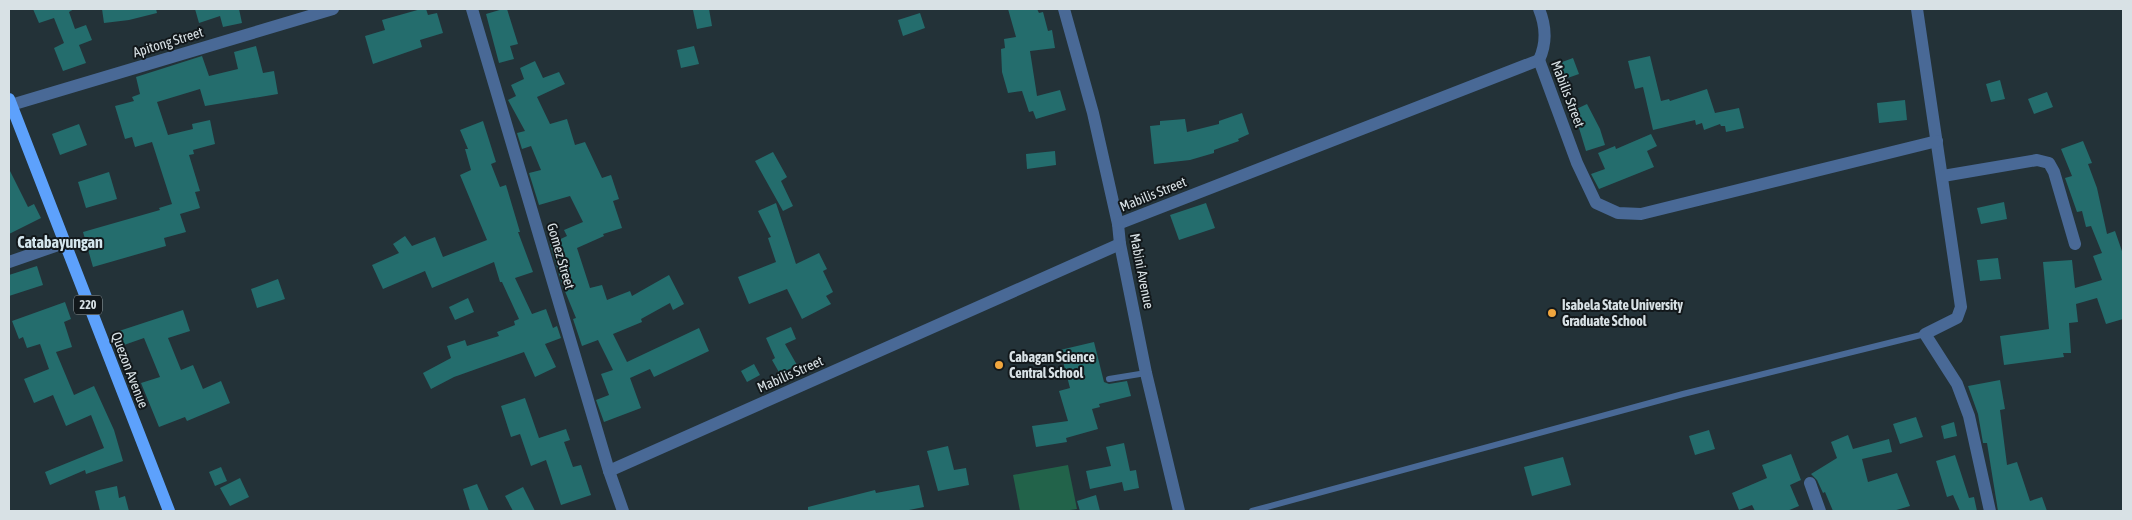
<svg xmlns="http://www.w3.org/2000/svg" width="2132" height="520" viewBox="0 0 2132 520" font-family="'Asap Condensed',sans-serif">
	<style>
		.pitch { fill: #22634a }
		.building { fill: #246d6d }
		.lines { fill: none; stroke-linecap: round; stroke-linejoin: round }
		.service { stroke: #496996; stroke-width: 6 }
		.minor { stroke: #496996; stroke-width: 12 }
		.primary { stroke: #5da1fc; stroke-width: 12 }
		.poi-dot { fill: #f0a63e; stroke: #12181b; stroke-width: 2 }
		.labels { text-anchor: middle; stroke-width: 4; stroke-linejoin: round; paint-order: stroke }
		.shield { fill: #12181b; stroke: #9da5a8; stroke-width: 1 }
		.shield-label { font-size: 12px; font-weight: bold; fill: #d8e1e5 }
		.street-label { font-size: 14px; fill: #d8e1e5; stroke: #12181b }
		.poi-label { font-size: 14px; font-weight: bold; fill: #d8e1e5; stroke: #12181b; text-anchor: start }
		.quarter-label { font-size: 16px; font-weight: bold; fill: #d4e6ed; stroke: #12181b }
	</style>
	<rect width="100%" height="100%" fill="#233238"/>
	<!-- pitch -->
	<path class="pitch" d="M1068 465 1077 509 1063 511H1020L1013 475Z"/>
	<!-- building -->
	<g class="building">
		<path d="M33 9H74L69 12 75 29 86 25 92 40 79 45 86 63 63 71 54 48 64 43 54 18 39 23Z"/>
		<path d="M102 9H156L157 13 129 20 104 23Z"/>
		<path d="M195 9H239L242 23 223 27 220 16 199 23Z"/>
		<path d="M421 9H426L428 15 437 13 443 33 420 40 422 47 373 64 365 36 385 30 382 20Z"/>
		<path d="M503 9H507L518 44 510 46 514 59 499 63 486 14Z"/>
		<path d="M709 9 712 26 697 29 693 10Z"/>
		<path d="M1008 9H1037L1039 13 1043 12 1048 31 1052 30 1055 48 1030 51 1037 96 1060 90 1066 110 1036 119 1033 111 1029 112 1022 91 1008 93 1002 72 1001 49 1005 48 1004 39 1016 37Z"/>
		<path d="M920 13 925 28 903 36 898 20Z"/>
		<path d="M256 46 263 73 274 71 278 94 205 106 200 89 157 102 168 135 193 129 192 124 210 120 215 144 193 150 194 154 189 155 200 191 195 192 200 208 180 214 186 232 164 238 166 246 93 267 83 232 160 210 159 208 172 204 152 142 135 147 132 137 125 139 115 106 134 101 132 97 140 94 136 77 202 56 209 76 238 69 234 52Z"/>
		<path d="M694 46 699 64 681 68 677 50Z"/>
		<path d="M1650 56 1661 101 1669 99 1670 101 1707 89 1715 113 1739 108 1744 128 1726 132 1725 126H1721L1720 124 1704 130 1702 123 1696 125 1695 120 1653 130 1643 87 1635 89 1628 61Z"/>
		<path d="M1573 58 1579 74 1559 81 1554 65Z"/>
		<path d="M535 61 543 78 559 72 565 84 537 97 550 124 567 119 575 145 585 142 602 178 611 175 619 199 613 201 622 228 603 234 604 236 577 248 590 288 602 285 607 300 630 291 632 296 669 275 684 304 673 310 670 303 641 319 642 322 613 334 627 362 699 328 709 351 654 377 650 369 630 378 641 408 604 422 596 400 609 395 601 374 613 370 598 340 582 346 573 319 576 318 562 284 550 244 567 236 564 230 583 222 570 196 539 205 529 173 541 170 531 146 522 149 517 133 525 131 508 100 516 96 511 85 524 79 520 68Z"/>
		<path d="M2000 80 2005 99 1991 102 1986 84Z"/>
		<path d="M2047 92 2053 107 2034 114 2028 99Z"/>
		<path d="M1905 100 1907 120 1879 123 1877 103Z"/>
		<path d="M1587 104 1600 129 1605 145 1586 151 1579 128H1577L1570 112Z"/>
		<path d="M1242 113 1249 134 1238 139 1239 141 1214 150V153L1190 160 1154 164 1150 126 1160 125V121L1185 119 1187 132 1219 124V121Z"/>
		<path d="M483 121 496 162 491 164 500 187 506 185 520 232H518L533 272 515 278 532 314 546 309 553 328 557 326 561 338 545 344 556 367 535 377 524 352 454 377 431 389 423 373 451 358 447 346 465 340 467 346 499 336 497 332 515 325 514 321 519 319 502 282H500L494 262 432 288 425 271 383 289 372 265 399 253 393 244 405 236 412 246 435 237 443 257 487 240 460 175 471 170 465 149H468L460 130Z"/>
		<path d="M79 124 87 145 60 155 52 134Z"/>
		<path d="M1651 134 1657 146 1647 151 1654 167 1599 189 1591 174 1605 169 1598 153 1615 146 1616 149Z"/>
		<path d="M2083 141 2092 163 2088 164 2097 188 2107 234 2115 231 2123 254V319L2106 324 2097 298 2076 304 2078 322 2069 323 2071 353H2063L2064 357 2004 365 2000 336 2049 329 2043 262 2072 260 2075 288 2102 280 2093 256 2102 253 2091 226 2086 227 2082 211 2077 212 2065 178 2072 176 2061 149Z"/>
		<path d="M1055 151 1056 165 1027 169 1026 154Z"/>
		<path d="M773 152 787 177 781 181 793 206 783 211 755 161Z"/>
		<path d="M9 169 28 207 34 204 41 218 9 234Z"/>
		<path d="M109 172 117 199 86 208 78 182Z"/>
		<path d="M2004 202 2007 219 1981 224 1977 208Z"/>
		<path d="M776 203 796 264 819 253 827 269 823 271 833 292 826 296 831 304 802 319 787 289 749 304 738 277 776 262 768 238 771 237 758 211Z"/>
		<path d="M1206 203 1215 228 1179 240 1170 215Z"/>
		<path d="M1998 258 2001 279 1980 281 1977 260Z"/>
		<path d="M37 266 43 285 9 296V275Z"/>
		<path d="M278 279 285 299 257 308 251 289Z"/>
		<path d="M468 298 474 312 455 320 449 307Z"/>
		<path d="M65 302 71 319 64 322 72 347 56 352 74 395 94 386 114 430 123 461 86 474 85 470 50 485 45 472 104 448 91 415 66 426 53 395 34 403 24 379 49 369 40 344 27 348 23 337 19 339 12 321Z"/>
		<path d="M183 310 190 331 168 338 181 370 193 365 203 389 221 381 230 403 187 421 185 417 159 427 141 383 160 377 144 338 124 345 119 331Z"/>
		<path d="M791 327 796 339 785 344 797 365 780 374 772 360 775 358 766 338Z"/>
		<path d="M1094 342 1104 382 1109 384 1127 381 1131 396 1099 404 1100 407 1092 409 1098 429 1066 438 1067 442 1036 447 1032 426 1068 421 1059 391 1070 388 1060 350Z"/>
		<path d="M754 364 760 375 747 382 741 371Z"/>
		<path d="M2000 380 2005 409 2000 410 2007 465 2017 462 2030 501 2042 497 2047 511H1998L1987 443H1983L1978 414 1968 386Z"/>
		<path d="M525 398 539 438 566 429 570 440 564 442 573 467 581 465 591 495 561 505 546 460 531 466 520 434 511 437 501 406Z"/>
		<path d="M1916 417 1923 437 1900 444 1893 424Z"/>
		<path d="M1954 422 1957 436 1944 439 1941 426Z"/>
		<path d="M1709 430 1715 449 1695 455 1689 436Z"/>
		<path d="M1848 435 1853 449 1889 439 1892 452 1862 459 1868 482 1897 473 1910 506 1893 511H1833L1825 492 1823 493 1817 480 1811 474 1837 458 1831 442Z"/>
		<path d="M1124 443 1130 471 1136 470 1139 488 1124 491 1122 482 1090 489 1086 471 1111 466 1106 447Z"/>
		<path d="M948 446 954 470 966 468 969 485 938 491 927 451Z"/>
		<path d="M1791 454 1801 480 1790 485 1799 506 1787 511H1755L1752 505 1739 510 1732 493 1767 478 1762 465Z"/>
		<path d="M1955 455 1969 498 1974 497 1977 511H1960L1953 495 1947 497 1936 461Z"/>
		<path d="M1563 457 1571 485 1532 496 1524 467Z"/>
		<path d="M221 467 227 481 215 486 209 472Z"/>
		<path d="M240 478 249 497 230 506 220 488Z"/>
		<path d="M477 484 489 511H470L463 489Z"/>
		<path d="M919 485 924 507 904 511H808V507L875 490 876 493Z"/>
		<path d="M117 486 119 498 125 496 129 511H100L95 491Z"/>
		<path d="M523 487 535 511H513L505 496Z"/>
		<path d="M1096 495 1100 511H1080L1077 501Z"/>
	</g>
	<g class="lines">
		<!-- service -->
		<g class="service">
			<path d="M1109 379 1146 373"/>
			<path d="M1252 511 1683 394 1925 334"/>
		</g>
		<!-- minor -->
		<g class="minor">
			<path d="M472 9 609 471 623 511"/>
			<path d="M1064 9 1093 113 1118 224 1120 244 1146 373 1179 511"/>
			<path d="M1539 9C1546 26 1547 43 1539 60"/>
			<path d="M1917 9 1961 307 1957 318 1925 334 1957 384 1969 416 1990 511"/>
			<path d="M11 105 333 9"/>
			<path d="M1943 176 2037 160 2049 163 2054 172 2075 244"/>
			<path d="M1118 224 1539 60 1577 163 1596 203 1618 213 1641 214 1937 141"/>
			<path d="M9 262 64 243"/>
			<path d="M609 471 1120 244"/>
			<path d="M1810 483 1820 511"/>
		</g>
		<!-- primary -->
		<path class="primary" d="M9 99 169 511"/>
	</g>
	<!-- markers -->
	<g class="poi-dot">
		<circle cx="1552" cy="313" r="5"/>
		<circle cx="999" cy="365" r="5"/>
	</g>
	<g class="labels">
		<!-- shield labels -->
		<rect class="shield" x="74" y="295.5" width="28" height="19" rx="4"/>
		<g class="shield-label">
			<text x="88" y="309">220</text>
		</g>
		<!-- street labels -->
		<g class="street-label">
			<text transform="translate(168 42) rotate(-17)" y="5">Apitong Street</text>
			<text transform="translate(1568 94) rotate(69)" y="5">Mabilis Street</text>
			<text transform="translate(1153 194) rotate(-22)" y="5">Mabilis Street</text>
			<text transform="translate(561 256) rotate(74)" y="5">Gomez Street</text>
			<text transform="translate(1142 271) rotate(79)" y="5">Mabini Avenue</text>
			<text transform="translate(130 370) rotate(69)" y="5">Quezon Avenue</text>
			<text transform="translate(790 374) rotate(-24)" y="5">Mabilis Street</text>
		</g>
		<!-- poi labels -->
		<g class="poi-label">
			<text x="1562" y="310">Isabela State University<tspan x="1562" dy="16">Graduate School</tspan></text>
			<text x="1009" y="362">Cabagan Science<tspan x="1009" dy="16">Central School</tspan></text>
		</g>
		<!-- quarter labels -->
		<g class="quarter-label">
			<text x="60" y="248">Catabayungan</text>
		</g>
	</g>
	<!-- border -->
	<rect width="2132" height="520" fill="none" stroke="#d8e1e5" stroke-width="20"/>
</svg>
